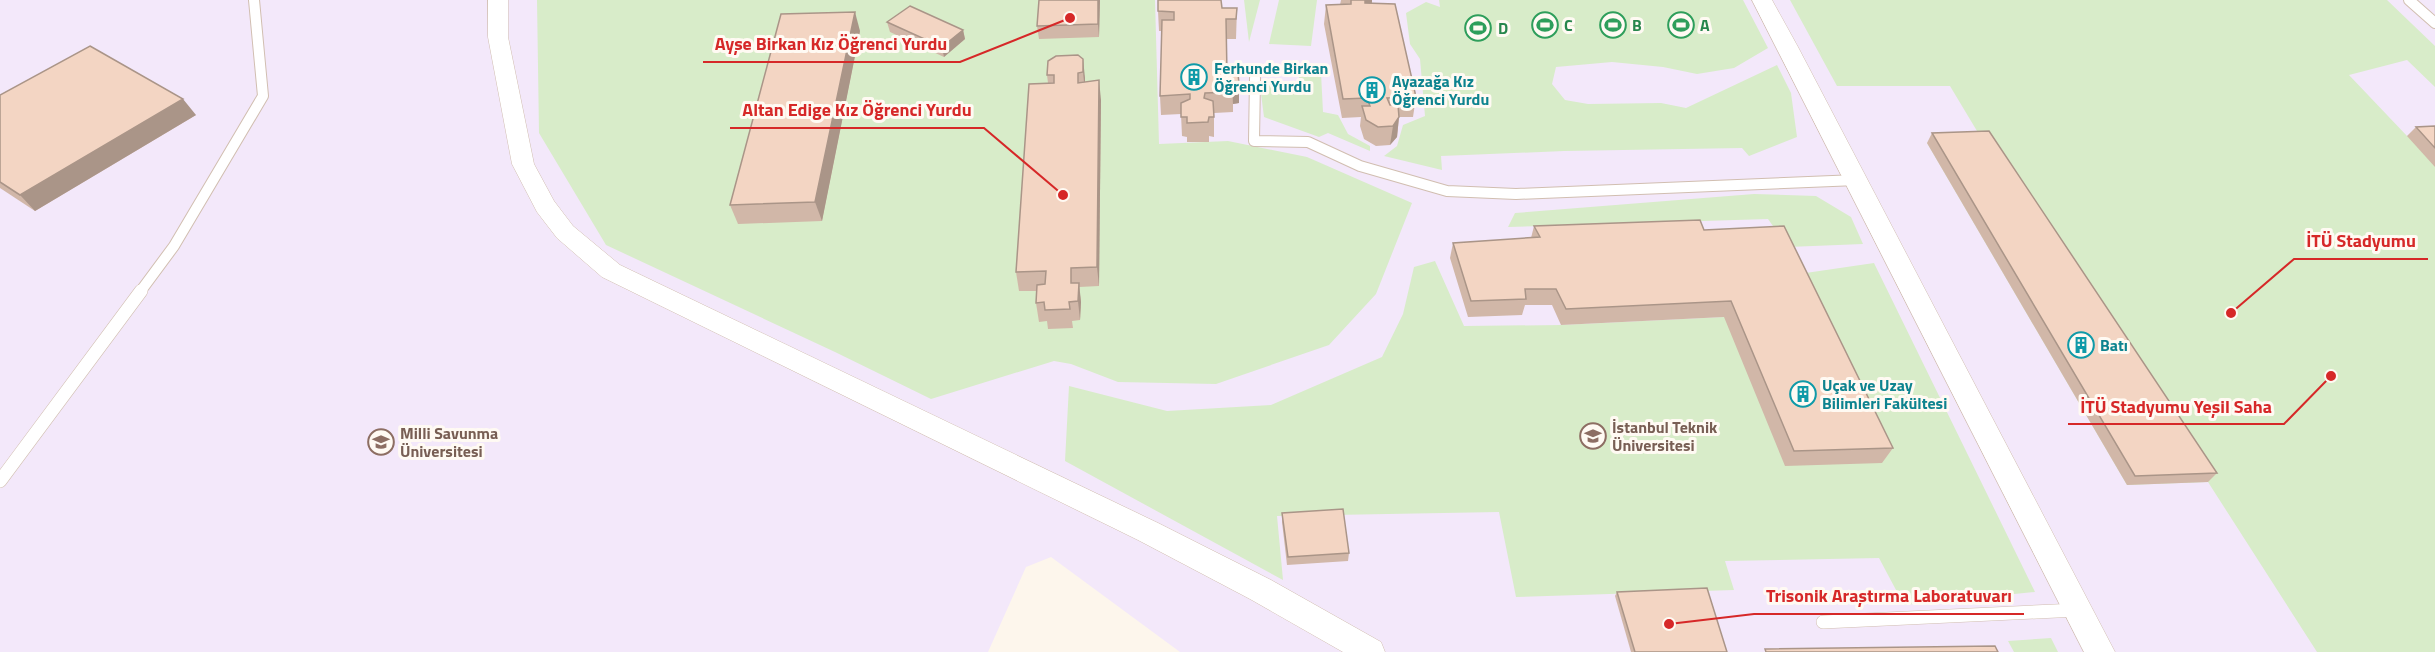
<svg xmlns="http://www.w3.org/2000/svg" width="2435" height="652" viewBox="0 0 2435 652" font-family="'Titillium Web',sans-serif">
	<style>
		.education { fill: #f3e8fa }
		.green { fill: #d8ecc9 }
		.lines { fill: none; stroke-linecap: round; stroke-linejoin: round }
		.lane-far1-casing { stroke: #d1beb0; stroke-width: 12 }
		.lane-casing { stroke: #d1beb0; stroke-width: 14 }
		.street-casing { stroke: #d1beb0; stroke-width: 1 }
		.lane-far1 { stroke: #fff; stroke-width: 10 }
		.lane { stroke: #fff; stroke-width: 13 }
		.street { fill: #fff; fill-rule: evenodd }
		.wall { fill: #d1b7a8 }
		.shaded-wall { fill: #aa9588 }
		.building { fill: #f3d5c3; stroke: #aa9588; stroke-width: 1.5 }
		.labels { text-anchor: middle; stroke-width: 6; stroke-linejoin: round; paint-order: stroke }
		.leisure-label { font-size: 16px; font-weight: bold; fill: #27864d; stroke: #fffaf3; text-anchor: start }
		.culture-label { font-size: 16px; font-weight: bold; fill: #0d838f; stroke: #fffaf3; text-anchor: start }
		.education-label { font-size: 16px; font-weight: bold; fill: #785e54; stroke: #fffaf3; text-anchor: start }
		.leader { fill: none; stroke: #d62828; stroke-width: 2 }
		.callout-dot { fill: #d62828; stroke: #fffaf3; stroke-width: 2 }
		.callout-label { font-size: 18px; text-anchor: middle; font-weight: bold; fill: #d62828; stroke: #fffaf3; stroke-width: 6; stroke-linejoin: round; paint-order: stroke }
	</style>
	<rect width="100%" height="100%" fill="#fdf6ec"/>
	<!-- education -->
	<path class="education" d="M0 0H2435V652H1180L1051 557 1026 567 988 652H0Z"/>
	<!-- green -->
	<g class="green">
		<path d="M537 0H1155L1159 144 1228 141 1307 157 1412 203 1376 294 1329 345 1216 384 1118 382 1071 364 1054 361 931 399 835 352 606 245 539 133Z"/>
		<path d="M1244 0H1260L1249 42Z"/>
		<path d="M1279 0H1317L1311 46 1269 44Z"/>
		<path d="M1439 0H1743L1768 48 1734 68 1697 74 1663 67 1612 62 1556 67 1552 84 1565 100 1588 104 1661 103 1686 108 1777 65 1791 93 1797 137 1749 156 1742 148 1564 151 1441 156 1442 170 1384 156 1397 146 1403 125 1425 116 1420 59 1410 44 1406 13 1426 2 1440 7Z"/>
		<path d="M1790 0H2387L2435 46V87L2407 60 2349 75 2407 136H2435V652H2317L2208 482 2127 485 1927 143 1983 141 1950 86H1837Z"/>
		<path d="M1300 72 1321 73 1323 112 1338 115 1348 134 1370 146V151L1328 133 1319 137 1264 117 1260 86 1298 84Z"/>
		<path d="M1754 194 1816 196 1851 217 1863 244 1788 247 1768 219 1508 227 1515 213Z"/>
		<path d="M1435 261 1464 326 1561 325 1724 317 1792 275 1874 263 2035 592 1904 605 1879 558 1725 561 1734 590 1516 597 1499 512 1277 516 1283 580 1065 461 1069 386 1167 411 1271 405 1382 357 1403 314 1414 267Z"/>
		<path d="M2051 638 2058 652H2014L2008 641Z"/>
	</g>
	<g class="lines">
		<!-- lane-far1 casing -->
		<g class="lane-far1-casing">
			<g id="lane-far1">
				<path d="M2409 0 2435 23"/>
				<path d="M1255 78 1254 141 1308 142 1360 166 1447 191 1516 194 1857 180"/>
				<path d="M140 292 174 246 263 96 254 0"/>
			</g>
		</g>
		<!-- lane casing -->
		<g class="lane-casing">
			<g id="lane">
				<path d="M0 481 141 291"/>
				<path d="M1823 622 2077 610"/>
			</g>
		</g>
		<!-- street casing -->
		<g class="street-casing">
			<g id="street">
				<path d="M488 0H508V37L534 164 554 201 573 226 620 265 1158 523 1271 580 1381 642 1385 652H1343L1250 599 1138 540 602 277 557 238 537 212 512 164 488 37Z"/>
				<path d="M1752 0H1772L1798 47 2115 652H2084Z"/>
			</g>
		</g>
		<!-- lane-far1 -->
		<use href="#lane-far1" class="lane-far1"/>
		<!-- lane -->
		<use href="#lane" class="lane"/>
		<!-- street -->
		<use href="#street" class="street"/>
	</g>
	<!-- wall -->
	<g class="wall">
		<path d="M1039 0H1100L1099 37 1039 39 1037 26Z"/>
		<path d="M1341 0H1372V3L1416 97 1413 117H1399L1397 137 1390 145 1376 146 1364 139 1360 126 1361 117 1342 118 1324 24 1326 5H1340Z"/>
		<path d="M1222 8H1237L1236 39H1226L1227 74 1239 103 1233 104V112L1214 113V137L1209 136V142H1187V137L1182 136 1181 114 1161 115 1160 96 1162 31H1159L1158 11Z"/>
		<path d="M887 22 963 30 965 39 944 57 890 32Z"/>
		<path d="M860 31 822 221 738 224 730 205Z"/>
		<path d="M1078 55 1085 78V82L1101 100 1099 286 1079 287 1081 302 1080 320 1072 321 1073 328 1048 329 1047 321 1039 322 1036 303 1037 291H1019L1016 272 1048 83 1047 75Z"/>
		<path d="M0 95 196 115 35 211 0 188Z"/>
		<path d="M2435 126V167L2407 136 2416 127Z"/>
		<path d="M1932 133 2217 473 2208 482 2127 485 1927 143Z"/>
		<path d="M1534 226 1704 230 1893 448 1882 463 1785 466 1724 317 1561 325 1552 305H1525L1522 315 1468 317 1450 258 1453 243 1531 238Z"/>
		<path d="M1282 513 1349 553 1348 561 1287 565 1282 522Z"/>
		<path d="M1617 592 1727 652H1631L1615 596Z"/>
	</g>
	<!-- shaded-wall -->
	<g class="shaded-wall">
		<path d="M1098 0H1100L1099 37 1098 24Z"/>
		<path d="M1365 0H1372L1371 15 1363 19Z"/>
		<path d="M855 12 860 31 822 221 815 202Z"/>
		<path d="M963 30 965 39 944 57 942 47Z"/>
		<path d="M1083 59 1085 78V92L1083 72Z"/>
		<path d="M1099 80 1101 100 1099 286 1097 267Z"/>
		<path d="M1239 84V103L1233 104 1232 85Z"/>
		<path d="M183 99 196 115 35 211 20 195Z"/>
		<path d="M1399 117 1397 137 1390 145 1393 126Z"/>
		<path d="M1079 283 1081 302 1080 320 1078 301Z"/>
	</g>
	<!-- building -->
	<g class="building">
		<path d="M1039 0H1098V24L1037 26Z"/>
		<path d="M1158 0H1221L1222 8H1237L1236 19H1226L1227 74 1238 73 1239 84 1232 85 1233 92 1205 93 1204 98 1213 101 1214 117H1209L1208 122 1187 123V117H1181V103L1190 99V94L1160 96 1162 20H1174V12L1158 11Z"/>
		<path d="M1351 0H1365V3L1395 4 1416 97 1387 98 1390 105H1398L1399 117 1393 126 1378 127 1366 120 1362 106H1370L1367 98 1343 99 1326 5 1351 4Z"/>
		<path d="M910 6 963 30 942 47 887 22Z"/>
		<path d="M855 12 815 202 730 205 781 14Z"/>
		<path d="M90 46 183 99 20 195 0 182V95Z"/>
		<path d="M1078 55 1083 59V72L1078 73V83L1099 80 1097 267 1071 268V283H1079L1078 301 1069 302 1070 309 1045 310 1044 302 1036 303 1037 285 1045 284 1046 271 1016 272 1029 84 1054 83V75H1047L1048 61 1056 56Z"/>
		<path d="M2435 126V148L2416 127Z"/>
		<path d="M1989 131 2217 473 2135 476 1932 133Z"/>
		<path d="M1700 220 1704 230 1784 226 1893 448 1794 451 1731 301 1566 309 1556 289H1525L1526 299 1471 301 1453 243 1540 237 1534 226Z"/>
		<path d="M1343 509 1349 553 1288 557 1282 513Z"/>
		<path d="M1707 588 1727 652H1635L1617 592Z"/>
		<path d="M1995 646 1998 652H1766L1765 649Z"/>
	</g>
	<!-- icons -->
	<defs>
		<g id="stadium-ring" transform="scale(1.35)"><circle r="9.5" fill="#fffaf3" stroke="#2e9e5b" stroke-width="1.5"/><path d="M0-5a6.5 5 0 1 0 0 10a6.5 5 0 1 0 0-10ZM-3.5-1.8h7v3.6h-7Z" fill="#2e9e5b"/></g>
		<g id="building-ring" transform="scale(1.35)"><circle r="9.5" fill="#fffaf3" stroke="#0f9aa8" stroke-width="1.5"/><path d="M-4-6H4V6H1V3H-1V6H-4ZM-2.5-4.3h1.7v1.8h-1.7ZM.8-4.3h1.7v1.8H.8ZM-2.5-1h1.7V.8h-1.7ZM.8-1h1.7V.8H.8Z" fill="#0f9aa8"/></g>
		<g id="university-ring" transform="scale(1.35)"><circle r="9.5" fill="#fffaf3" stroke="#8d6e63" stroke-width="1.5"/><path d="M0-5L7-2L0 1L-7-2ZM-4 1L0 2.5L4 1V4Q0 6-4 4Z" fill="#8d6e63"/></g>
	</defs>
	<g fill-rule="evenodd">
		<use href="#stadium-ring" x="1545" y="25"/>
		<use href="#stadium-ring" x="1613" y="25"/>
		<use href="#stadium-ring" x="1681" y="25"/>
		<use href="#stadium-ring" x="1478" y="28"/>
		<use href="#building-ring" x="1194" y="77"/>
		<use href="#building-ring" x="1372" y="90"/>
		<use href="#building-ring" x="2081" y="345"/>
		<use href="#building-ring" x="1803" y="394"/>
		<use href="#university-ring" x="1593" y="436"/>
		<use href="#university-ring" x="381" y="442"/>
	</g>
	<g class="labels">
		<!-- leisure labels -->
		<g class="leisure-label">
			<text x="1564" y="31">C</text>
			<text x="1632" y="31">B</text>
			<text x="1700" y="31">A</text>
			<text x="1498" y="34">D</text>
		</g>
		<!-- culture labels -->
		<g class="culture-label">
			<text x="1214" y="74">Ferhunde Birkan<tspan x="1214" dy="18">Öğrenci Yurdu</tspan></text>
			<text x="1392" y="87">Ayazağa Kız<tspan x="1392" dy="18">Öğrenci Yurdu</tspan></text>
			<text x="2100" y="351">Batı</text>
			<text x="1822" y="391">Uçak ve Uzay<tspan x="1822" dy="18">Bilimleri Fakültesi</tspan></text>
		</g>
		<!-- education labels -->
		<g class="education-label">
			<text x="1612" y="433">İstanbul Teknik<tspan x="1612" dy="18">Üniversitesi</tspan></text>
			<text x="400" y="439">Milli Savunma<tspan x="400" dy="18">Üniversitesi</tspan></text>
		</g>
	</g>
	<!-- callouts -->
	<path class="leader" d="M1070 18L960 62H703M1063 195L984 128H730M2231 313L2294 259H2428M2331 376L2284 424H2068M1669 624L1754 614H2024"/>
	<g class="callout-dot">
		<circle cx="1070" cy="18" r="6"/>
		<circle cx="1063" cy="195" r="6"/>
		<circle cx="2231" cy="313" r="6"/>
		<circle cx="2331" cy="376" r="6"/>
		<circle cx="1669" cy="624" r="6"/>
	</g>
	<g class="callout-label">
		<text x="831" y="50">Ayşe Birkan Kız Öğrenci Yurdu</text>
		<text x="857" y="116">Altan Edige Kız Öğrenci Yurdu</text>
		<text x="2361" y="247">İTÜ Stadyumu</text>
		<text x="2176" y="413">İTÜ Stadyumu Yeşil Saha</text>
		<text x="1889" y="602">Trisonik Araştırma Laboratuvarı</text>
	</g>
</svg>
